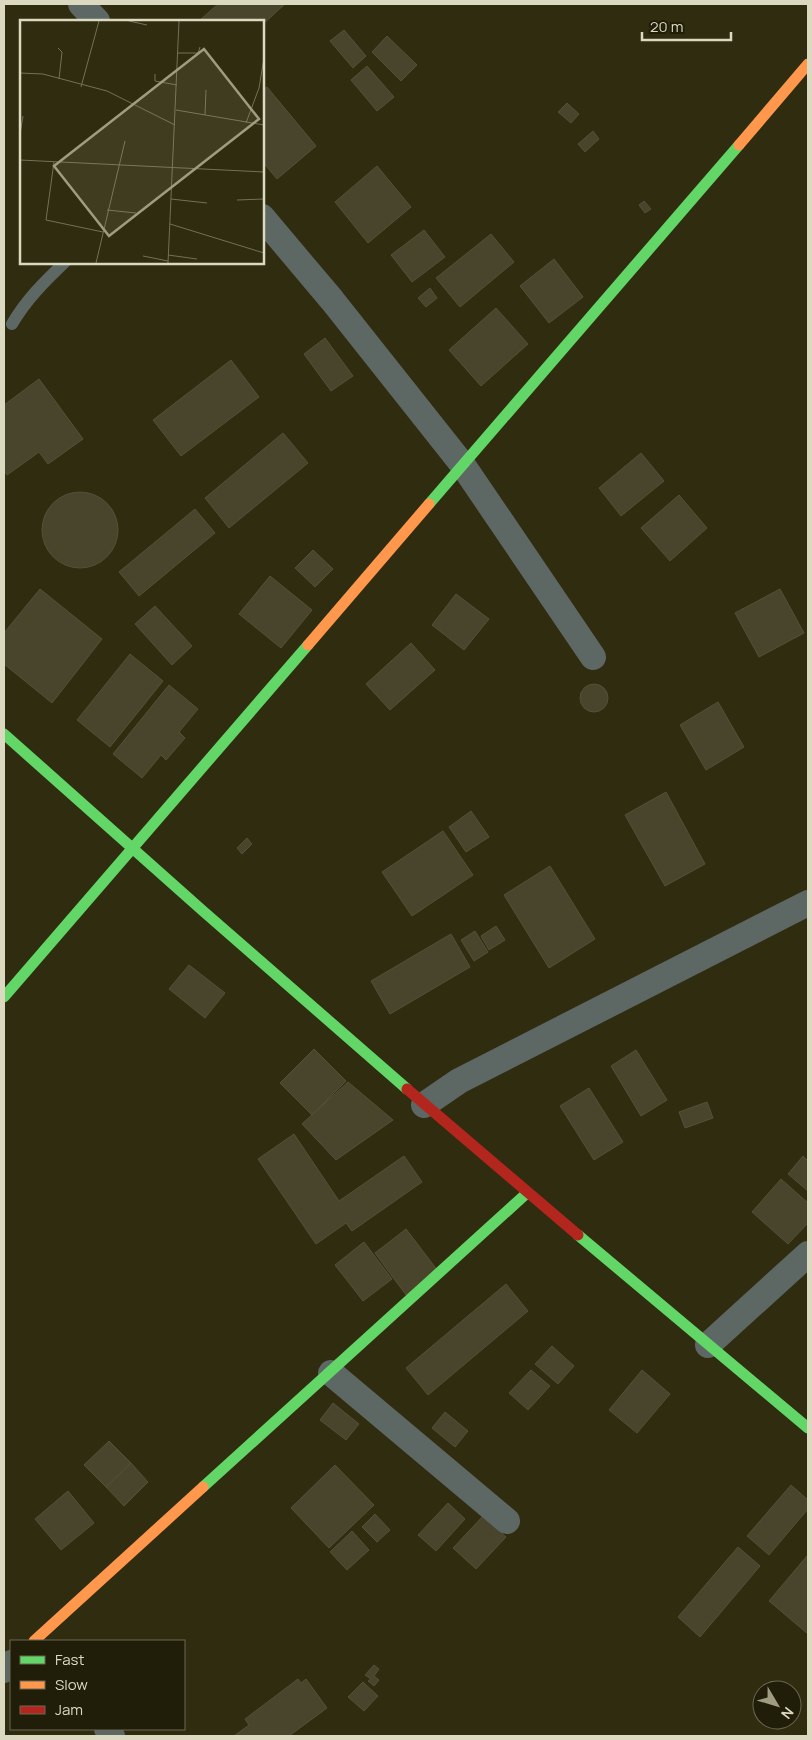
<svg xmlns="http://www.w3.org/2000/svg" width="812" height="1740" viewBox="0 0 812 1740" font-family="Manrope,sans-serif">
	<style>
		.building { fill: #49442c; stroke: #56503a }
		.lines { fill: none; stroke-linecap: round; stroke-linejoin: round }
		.lane { stroke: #5d6864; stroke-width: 12 }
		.street { stroke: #5d6864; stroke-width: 26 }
		.fast { stroke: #63d668; stroke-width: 11 }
		.slow { stroke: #ff974d; stroke-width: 11 }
		.jam { stroke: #b3261e; stroke-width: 11 }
		.inset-road { fill: none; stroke: #747156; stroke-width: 1 }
		.view { fill: #9f9c82; fill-opacity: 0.15; stroke: #9f9c82; stroke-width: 2.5 }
		.inset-edge { fill: none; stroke: #dbd9c0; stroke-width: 2.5 }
	</style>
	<rect width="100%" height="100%" fill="#2f2c0f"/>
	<!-- building -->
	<g class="building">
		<path d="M218 4H285L262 25V21H199Z"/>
		<path d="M344 30 366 56 353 68 330 41Z"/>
		<path d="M387 36 417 65 401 81 372 52Z"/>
		<path d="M367 66 394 97 377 111 351 80Z"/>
		<path d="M267 87 316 146 277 179 262 161V91Z"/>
		<path d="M567 103 579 114 571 123 558 112Z"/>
		<path d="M593 131 599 139 585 152 578 144Z"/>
		<path d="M377 166 411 207 368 243 335 202Z"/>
		<path d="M644 201 651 209 645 213 639 205Z"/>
		<path d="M424 230 445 257 412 282 391 255Z"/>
		<path d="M491 234 514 262 460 307 436 278Z"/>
		<path d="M554 259 583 297 549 323 520 286Z"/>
		<path d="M430 288 437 298 426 307 418 298Z"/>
		<path d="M496 308 528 344 481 386 449 350Z"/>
		<path d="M325 338 353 376 331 391 304 354Z"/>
		<path d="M231 360 259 397 181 456 153 420Z"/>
		<path d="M39 379 83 439 48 464 39 452 7 475 4 470V405Z"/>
		<path d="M283 433 308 463 229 528 205 498Z"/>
		<path d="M641 453 664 481 621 516 599 488Z"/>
		<circle cx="80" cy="530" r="38"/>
		<path d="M679 495 707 528 670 561 641 528Z"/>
		<path d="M195 509 215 533 139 596 119 572Z"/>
		<path d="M313 550 333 569 315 587 295 568Z"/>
		<path d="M270 576 312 610 281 648 239 614Z"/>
		<path d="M40 589 102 639 52 703 4 664V633Z"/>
		<path d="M780 589 804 633 759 657 735 613Z"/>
		<path d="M456 594 489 619 464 650 432 625Z"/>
		<path d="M155 606 192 646 172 665 135 624Z"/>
		<path d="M411 643 435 670 390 710 366 684Z"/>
		<path d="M130 654 163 681 110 747 77 720Z"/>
		<circle cx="594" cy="698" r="14"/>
		<path d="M169 685 198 709 179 732 185 738 166 760 161 755 142 778 113 754Z"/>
		<path d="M718 702 744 747 706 770 680 725Z"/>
		<path d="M666 792 705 864 665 886 625 815Z"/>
		<path d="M471 811 489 837 466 852 449 827Z"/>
		<path d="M443 831 473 875 412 916 382 872Z"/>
		<path d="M247 838 252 844 242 854 237 848Z"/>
		<path d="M550 866 595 939 549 968 504 895Z"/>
		<path d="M496 926 505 940 489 950 481 936Z"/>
		<path d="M475 931 488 952 474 961 461 940Z"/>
		<path d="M451 934 470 967 390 1014 371 981Z"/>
		<path d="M189 965 225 993 205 1018 169 989Z"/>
		<path d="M314 1049 346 1081 312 1115 280 1083Z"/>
		<path d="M636 1050 667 1100 641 1116 611 1066Z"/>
		<path d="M348 1082 393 1120 336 1160 302 1124Z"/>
		<path d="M589 1088 623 1142 594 1160 560 1106Z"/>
		<path d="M707 1102 713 1118 685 1128 679 1112Z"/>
		<path d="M294 1134 339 1201 404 1156 422 1182 352 1231 346 1223 316 1244 258 1159Z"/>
		<path d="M803 1156 808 1161V1191L788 1174Z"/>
		<path d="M781 1179 808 1203V1223L788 1244 752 1212Z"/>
		<path d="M406 1229 438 1271 406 1295 375 1253Z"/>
		<path d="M364 1242 392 1279 363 1301 335 1265Z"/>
		<path d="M506 1284 528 1311 428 1395 406 1368Z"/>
		<path d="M552 1346 574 1366 558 1384 535 1364Z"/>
		<path d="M531 1370 550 1386 528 1410 509 1393Z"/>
		<path d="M642 1370 670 1394 637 1433 609 1410Z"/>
		<path d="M333 1403 359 1424 346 1440 320 1420Z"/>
		<path d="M445 1412 468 1431 455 1447 432 1428Z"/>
		<path d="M109 1441 131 1463 106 1487 84 1465Z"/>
		<path d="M131 1463 148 1482 124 1506 106 1487Z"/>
		<path d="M335 1465 374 1505 329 1548 291 1508Z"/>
		<path d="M791 1485 808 1500V1509L769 1555 747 1536Z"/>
		<path d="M68 1491 94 1523 61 1550 35 1519Z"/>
		<path d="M448 1503 465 1519 436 1551 418 1535Z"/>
		<path d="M375 1514 390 1530 377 1542 362 1527Z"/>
		<path d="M483 1516 506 1537 476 1569 453 1548Z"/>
		<path d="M352 1531 369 1550 347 1570 330 1552Z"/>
		<path d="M738 1547 760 1566 700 1637 678 1617Z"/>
		<path d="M807 1556 808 1557V1634L769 1601Z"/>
		<path d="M374 1665 379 1669 374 1676 379 1680 374 1686 368 1681 371 1679 365 1675Z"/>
		<path d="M298 1679 301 1683 306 1679 327 1708 289 1736H234L249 1725 245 1719Z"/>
		<path d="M363 1682 378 1696 364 1711 348 1697Z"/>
	</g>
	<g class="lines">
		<!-- lane -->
		<path class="lane" d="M12 324C26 300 44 282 65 262"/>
		<!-- street -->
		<g class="street">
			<path d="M81 4 97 21"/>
			<path d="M262 217 332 300 462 464 593 657"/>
			<path d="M424 1105 459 1081 808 903"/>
			<path d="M708 1345 808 1254"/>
			<path d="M331 1373 507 1521"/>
			<path d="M4 1670 11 1663"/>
			<path d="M107 1729 112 1736"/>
		</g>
		<!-- fast -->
		<g class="fast">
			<path d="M429 504 739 145"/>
			<path d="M4 734 203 911 407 1089"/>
			<path d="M4 997 308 645"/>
			<path d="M578 1235 808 1428"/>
			<path d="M203 1487 527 1193"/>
		</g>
		<!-- slow -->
		<g class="slow">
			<path d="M739 145 808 64"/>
			<path d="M308 645 429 504"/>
			<path d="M34 1641 203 1487"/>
		</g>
		<!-- jam -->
		<path class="jam" d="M407 1089 578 1235"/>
	</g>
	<!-- overview -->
	<g transform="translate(20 20)">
		<rect width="244" height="244" fill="#2f2c0f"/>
		<path class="inset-road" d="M109 1 127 5M38 28 42 32 39 59M158 33H178L180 27M0 53 23 54 87 71 155 105M135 54V61L157 65M61 67 79 1M156 90 244 105M185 95 186 70M226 103 239 68 244 38M0 114 3 96M0 140 244 152M34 142 26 200 83 212M151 179 187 183M217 180 244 179M87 190 116 193M150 204 244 233M148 235 177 239M123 236 148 241M76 243 105 121M148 243 159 1"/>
		<path class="view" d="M184 29 239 99 89 216 34 146Z"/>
		<rect width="244" height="244" class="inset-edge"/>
	</g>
	<!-- border -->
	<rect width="812" height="1740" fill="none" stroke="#dbd9c0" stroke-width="10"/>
	<!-- legend -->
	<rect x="10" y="1640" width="175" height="90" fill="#201d09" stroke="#6b6852"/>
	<rect x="20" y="1656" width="25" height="8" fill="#63d668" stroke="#6b6852"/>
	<text x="55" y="1665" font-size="15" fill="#dbd9c0">Fast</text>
	<rect x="20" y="1681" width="25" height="8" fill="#ff974d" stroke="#6b6852"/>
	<text x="55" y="1690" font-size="15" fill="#dbd9c0">Slow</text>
	<rect x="20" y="1706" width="25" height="8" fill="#b3261e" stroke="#6b6852"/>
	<text x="55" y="1715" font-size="15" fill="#dbd9c0">Jam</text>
	<!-- north arrow -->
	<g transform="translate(777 1705) rotate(128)"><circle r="24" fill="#201d09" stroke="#6b6852"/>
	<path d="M0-4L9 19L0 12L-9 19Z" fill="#9f9c82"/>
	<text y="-8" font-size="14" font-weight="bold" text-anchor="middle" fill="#dbd9c0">N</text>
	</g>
	<!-- scale -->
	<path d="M642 32v8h89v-8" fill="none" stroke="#dbd9c0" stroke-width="2.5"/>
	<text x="650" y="32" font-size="15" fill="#dbd9c0" stroke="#201d09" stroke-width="4" paint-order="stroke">20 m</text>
</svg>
